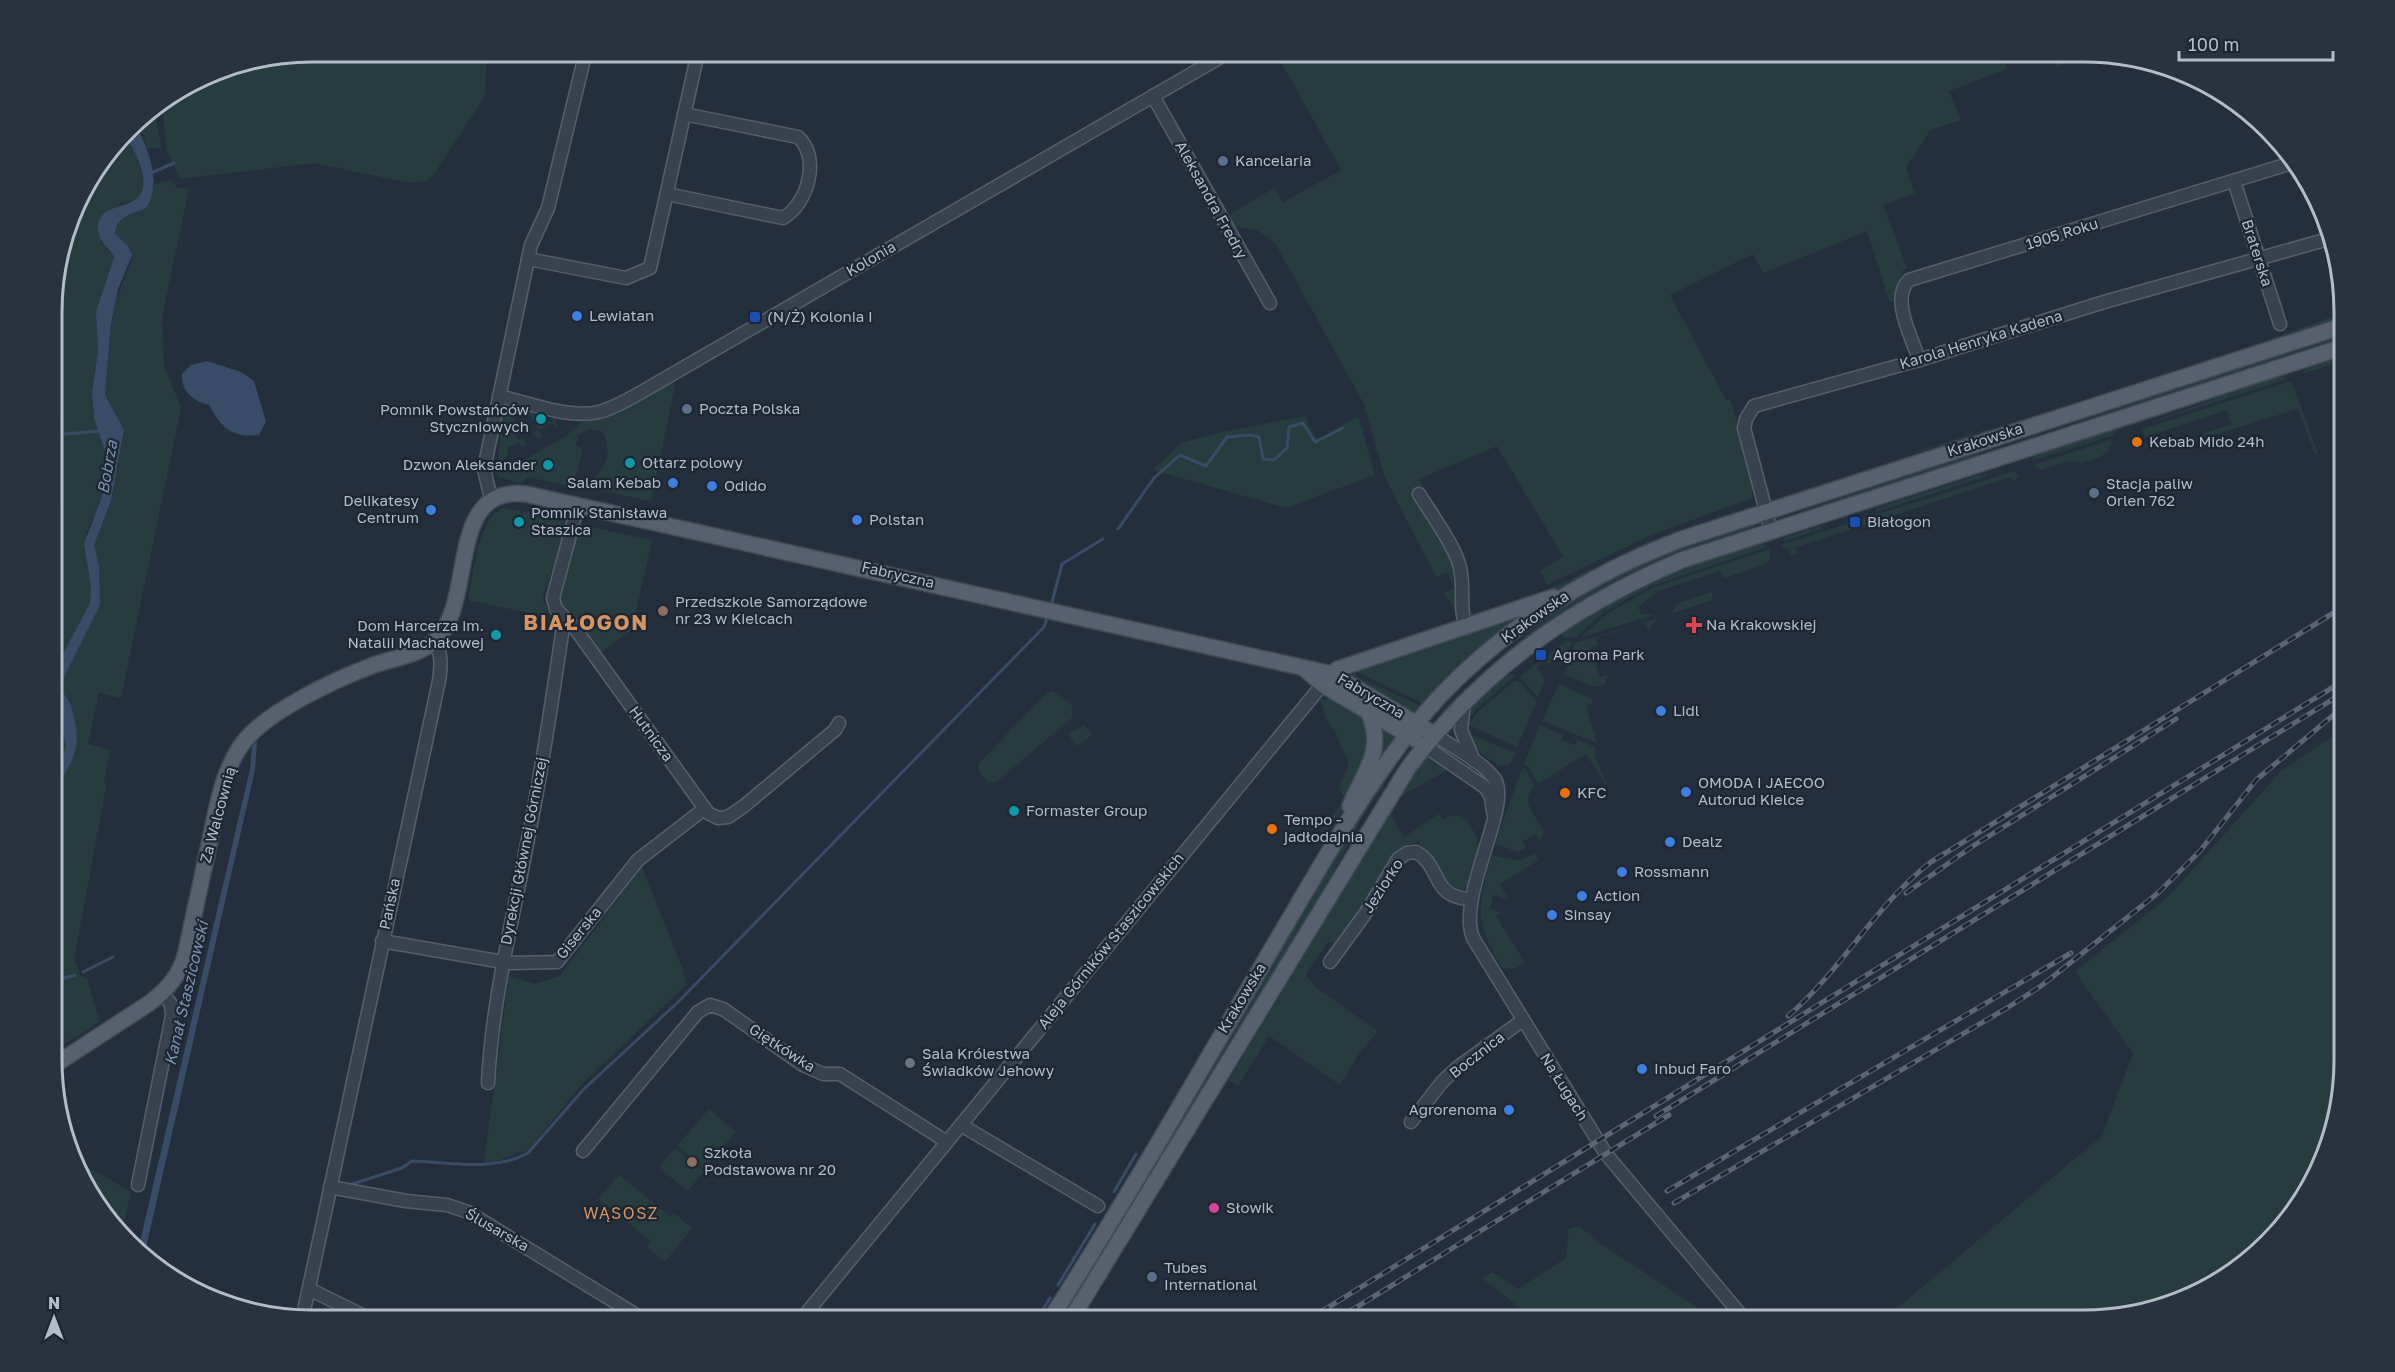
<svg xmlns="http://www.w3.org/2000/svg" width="2395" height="1372" viewBox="0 0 2395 1372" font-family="'Golos Text',sans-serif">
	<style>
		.green { fill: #263c3f }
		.water { fill: #394c67 }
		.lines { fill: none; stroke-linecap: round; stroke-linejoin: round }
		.stream { stroke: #394c67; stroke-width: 3 }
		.minor-casing { stroke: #565f6c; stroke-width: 15 }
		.major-casing { stroke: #414a57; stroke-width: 18 }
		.minor { stroke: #38414e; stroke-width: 12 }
		.major { stroke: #56606e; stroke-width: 15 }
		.rail-casing { stroke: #5a6575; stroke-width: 5 }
		.rail { stroke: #1d2633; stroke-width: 3; stroke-dasharray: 9; stroke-linecap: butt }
		.service-dot { fill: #5c6f8a; stroke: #1d2633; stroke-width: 2 }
		.shop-dot { fill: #3f7fe0; stroke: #1d2633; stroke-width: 2 }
		.transit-dot { fill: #1a4fb4; stroke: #1d2633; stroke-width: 2 }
		.culture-dot { fill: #0f9aa8; stroke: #1d2633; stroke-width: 2 }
		.food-dot { fill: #e8710a; stroke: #1d2633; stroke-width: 2 }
		.education-dot { fill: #8d6e63; stroke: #1d2633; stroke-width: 2 }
		.health-dot { fill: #e0444e; stroke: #1d2633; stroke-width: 2 }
		.worship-dot { fill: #6b7280; stroke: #1d2633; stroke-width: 2 }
		.hotel-dot { fill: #d1479c; stroke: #1d2633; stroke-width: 2 }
		.labels { text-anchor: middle; stroke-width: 4.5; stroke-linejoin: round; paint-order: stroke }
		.poi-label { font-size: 15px; fill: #b4bcc9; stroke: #1d2633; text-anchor: start }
		.street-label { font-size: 15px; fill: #b4bcc9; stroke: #1d2633 }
		.water-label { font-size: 16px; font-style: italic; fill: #7c92b1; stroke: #1d2633 }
		.neighbourhood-label { font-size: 16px; letter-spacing: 1.5px; fill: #d59563; stroke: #1d2633 }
		.district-label { font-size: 21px; font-weight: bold; letter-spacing: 1.5px; fill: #d59563; stroke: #1d2633 }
		.rim { fill: none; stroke: #b4bcc9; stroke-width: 3 }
	</style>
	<rect width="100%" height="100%" fill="#242f3e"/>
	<!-- green -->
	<g class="green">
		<path d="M311 51H487L485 96 434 174 426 181 410 183 314 163 180 179 167 151 161 102 212 71Z"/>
		<path d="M1275 51H2000L2007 69 1949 91 1961 120 1930 130 1906 168 1915 193 1883 205 1907 268 1903 270 1894 301 1890 303 1867 231 1763 273 1753 254 1670 295 1726 400 1730 399 1756 487 1752 488V498L1649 536 1547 585 1541 571 1563 556 1497 446 1419 479 1463 556 1458 559V615L1444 593 1454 588 1447 572 1436 577 1384 475 1364 404 1275 243 1257 230 1231 226 1228 219 1232 213 1274 188 1283 202 1341 170Z"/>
		<path d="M2049 51 2094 52 2056 67Z"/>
		<path d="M154 107 161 147 147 149 145 138 136 121Z"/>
		<path d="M125 134C133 149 152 182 138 197 134 201 126 202 120 204L101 241 114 257 96 312 98 351 92 393 94 418 108 460 102 496 86 534 94 545 111 501 124 433 105 395 113 309 131 261V250L115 234 118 220 147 207 154 184 171 180 177 187 189 189 162 317 164 365 181 408 121 698 99 693 88 744 110 750 104 782 106 787 74 960 81 976 87 978 100 1022 53 1051V278L78 196Z"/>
		<path d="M2343 313V319L2199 365 2196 363C2246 349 2294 330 2343 313Z"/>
		<path d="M2343 332V340L2032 438Z"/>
		<path d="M2343 353V361L2302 374 2310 364Z"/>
		<path d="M2278 376 2288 379 2137 427Z"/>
		<path d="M671 380 675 386 651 501 588 488C590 479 598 476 602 469 610 457 608 443 603 432L589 429 578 435 576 446 583 448 573 487 528 477 521 483 498 477 495 468 508 469 566 436 582 422 596 420Z"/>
		<path d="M2291 381 2318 453 2315 454 2298 409 2204 438 2202 434 2232 424 2227 410 2145 437 2142 429Z"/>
		<path d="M2072 404 1982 435 1981 431 1989 430Z"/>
		<path d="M517 408 523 411 522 415 519 411 513 415 515 423 510 427 518 440 524 438 526 443 523 448 518 442 507 448 508 455 505 460 507 465 497 466 502 419 507 411Z"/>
		<path d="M527 410 538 417 540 413 539 423H543L547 414 546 420 552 422 554 416 557 425 555 427 552 423 539 430 542 437 537 438 532 434 538 429 531 416 525 417Z"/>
		<path d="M1304 416 1317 439 1358 416 1375 475 1286 508 1153 470 1181 443 1226 431Z"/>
		<path d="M2117 427 2114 435 2032 461 2034 454Z"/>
		<path d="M1972 434 1974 437 1905 455Z"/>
		<path d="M2113 439 2109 450 2100 457 2081 463 2070 461 2040 470 2033 465Z"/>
		<path d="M1978 450 1980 457 1783 518Z"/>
		<path d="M2014 471 2019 476 2013 482 2011 477 1794 548 1797 553 1792 556 1788 549 1782 548 1781 545Z"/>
		<path d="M1986 473 1987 476 1877 512 1876 508Z"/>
		<path d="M1756 504 1634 551 1572 583 1516 605 1648 542Z"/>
		<path d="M502 508 568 519V527L544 593 543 601 549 612 547 617 468 600C473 576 478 518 502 508Z"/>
		<path d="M578 524 652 540 632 629 601 653 559 600Z"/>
		<path d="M1753 524 1755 525 1753 528C1720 540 1686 550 1654 564 1573 599 1504 652 1443 715L1440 713C1505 648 1569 595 1653 557 1685 543 1719 534 1753 524Z"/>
		<path d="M1821 526 1822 529 1782 542 1785 537Z"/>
		<path d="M1759 542 1768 547 1651 586 1604 612 1576 637 1564 638 1562 635 1574 622 1653 580Z"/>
		<path d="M1770 549V559L1764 565 1724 578 1721 571 1658 591 1638 607 1641 614 1655 615 1581 637 1608 613 1654 587Z"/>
		<path d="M1712 592V600L1670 614 1678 603Z"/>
		<path d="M1519 618 1424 704 1357 672 1399 655Z"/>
		<path d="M1658 618 1648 630 1645 622 1596 638 1598 645 1591 648 1600 677 1608 675 1605 684 1593 687 1564 674 1575 643Z"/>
		<path d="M1566 641H1573L1565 659 1557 655 1550 663H1540L1537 668 1545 679 1538 698 1521 679V675Z"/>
		<path d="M1354 673 1361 679 1423 707 1416 715 1350 676Z"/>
		<path d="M1512 673 1515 676 1475 710 1464 726C1471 700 1489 686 1512 673Z"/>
		<path d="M1515 681H1519L1537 701 1517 747 1469 725 1477 712Z"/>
		<path d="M1559 684 1591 698 1593 703 1586 706 1597 743 1542 721Z"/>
		<path d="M1053 691 1072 705V718L995 783 988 782 978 770V764L1047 693Z"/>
		<path d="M1329 698 1365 718 1371 746 1344 809 1315 845 1314 842 1345 798 1339 788 1349 763 1335 732 1326 719 1320 700Z"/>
		<path d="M1084 725 1092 735 1077 746 1068 734Z"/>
		<path d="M1540 725 1564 735 1562 740 1575 745 1578 740 1595 747V756L1607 786 1586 754 1538 784 1528 766 1524 764Z"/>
		<path d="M1380 727 1398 736 1378 764Z"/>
		<path d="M2343 729V1077L2309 1191 2228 1277 2167 1307 2100 1320 1882 1321 2102 1136 2133 1053 2075 972 2169 896 2281 771Z"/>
		<path d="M1465 733 1515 753 1510 764 1500 766C1484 757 1474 748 1465 733Z"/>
		<path d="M1409 746 1363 816 1335 869 1065 1321H1056L1364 807Z"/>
		<path d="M1430 758 1437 759 1451 768 1401 796 1391 816 1404 837 1439 814 1443 820C1463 805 1473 827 1479 845L1467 887 1458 892 1447 887 1418 841 1401 851 1337 944 1328 942 1305 975 1318 989 1378 1031 1358 1055 1340 1085 1269 1036 1238 1086 1229 1080 1421 761Z"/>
		<path d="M1522 768 1526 770 1535 786C1518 801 1538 817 1544 833L1540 840 1535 834 1522 842 1526 848 1518 852 1495 844Z"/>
		<path d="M1535 853 1539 860 1500 884 1508 899 1493 895 1490 909 1501 912 1496 916 1525 963 1514 969 1502 968C1474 918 1477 909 1492 855L1520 861Z"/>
		<path d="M642 867 683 970 686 985 581 1085 529 1150 497 1161 484 1162 509 976 535 984 560 976Z"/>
		<path d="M709 1109 736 1132 704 1169 677 1146Z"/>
		<path d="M675 1148 704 1171 688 1191 659 1168Z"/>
		<path d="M78 1161 131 1192 122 1231 95 1206Z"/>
		<path d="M619 1175 671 1217 674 1213 692 1228 665 1262 647 1247 651 1241 598 1199Z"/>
		<path d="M1579 1226 1601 1244 1718 1321H1538L1482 1279 1492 1272 1518 1289 1566 1258 1569 1229Z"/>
	</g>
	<!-- water -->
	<g class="water">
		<path d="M134 122C148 148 162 180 147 207 133 215 116 215 115 234L128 246 132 255 118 289 111 324 105 395 124 430 111 501 94 545 99 566 100 605 60 685C62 693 68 698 71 706 83 744 76 760 53 790V776L60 767 66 746 60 721 53 708V673L90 603 91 585 84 544 102 496 108 460 94 418 92 393 98 351 96 312 114 257C110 248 101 244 99 234 92 204 128 210 139 196 152 180 133 149 125 134Z"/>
		<path d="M207 361 241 372 254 381 266 422 259 435C231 438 222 428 209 405 194 401 181 392 182 374L191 365Z"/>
		<path d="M257 741 255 770 145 1252 139 1246 250 769 252 747Z"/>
	</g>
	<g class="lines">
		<!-- stream -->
		<g class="stream">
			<path d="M151 173 174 163"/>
			<path d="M53 435 100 431"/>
			<path d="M1118 529 1154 478 1180 455 1206 466 1227 437 1251 435 1259 437 1263 459 1274 460 1287 448 1289 427 1303 423 1315 442 1343 428"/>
			<path d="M1051 606 1062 564 1103 539"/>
			<path d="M83 972 113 957"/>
			<path d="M53 981 75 975"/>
			<path d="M349 1185 402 1168 412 1161C449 1162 494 1172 528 1153L583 1090 678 1002 1044 627 1048 616"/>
			<path d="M1114 1192 1136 1154"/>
			<path d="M1058 1285 1095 1224"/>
			<path d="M1036 1321 1050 1298"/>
		</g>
		<!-- minor casing -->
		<g class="minor-casing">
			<g id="minor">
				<path d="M1153 96 1270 303"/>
				<path d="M2234 181 2280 324"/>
				<path d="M667 194 783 218C808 204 821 157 798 137L684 114"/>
				<path d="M528 259 626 278 650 268 697 57"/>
				<path d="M1919 360C1912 337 1890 299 1909 280L2295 162"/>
				<path d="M499 396C529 403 568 419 599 412 615 408 631 398 645 390L1231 51"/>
				<path d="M1419 494C1430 512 1454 545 1459 564 1466 586 1458 606 1466 628"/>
				<path d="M491 499 484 469 531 245 548 208 586 51"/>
				<path d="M578 505 553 598 556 609 574 627 708 813 718 818 728 817 744 806 835 730 839 723"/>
				<path d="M1771 530 1744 428 1746 419 1754 406 1919 360 2104 302 2332 238"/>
				<path d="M1464 704 1461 730 1474 761"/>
				<path d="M1434 734C1453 748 1479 759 1494 778 1514 803 1456 895 1473 938L1606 1154 1746 1321"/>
				<path d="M1425 746 1486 788 1491 797 1493 812"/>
				<path d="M382 941 509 963 557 962 638 860 704 809"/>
				<path d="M1330 962 1365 914 1398 859 1407 853 1416 852C1442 866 1430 897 1470 899"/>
				<path d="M488 1083C492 1001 512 924 527 844 542 772 552 700 563 627L567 620"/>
				<path d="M1411 1122 1442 1082 1458 1067 1523 1020"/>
				<path d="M961 1125 1098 1206"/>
				<path d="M583 1151 698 1012 710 1005 723 1009 803 1065 823 1074H840L947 1142"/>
				<path d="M138 1185 172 1016 171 1004 162 993"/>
				<path d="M330 1187 406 1201 447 1205 468 1212 646 1321"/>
				<path d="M309 1289 374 1321"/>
				<path d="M302 1320 439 681C441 667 442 653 435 641"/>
				<path d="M800 1321 1327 679"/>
			</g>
		</g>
		<!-- major casing -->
		<g class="major-casing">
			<g id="major">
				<path d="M1306 670 1323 685 1415 739"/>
				<path d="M1332 674 1338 669 1553 597"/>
				<path d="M1350 806C1364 771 1386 751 1368 711"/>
				<path d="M53 1066 148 1004C165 992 179 977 185 956 193 919 201 882 209 845 216 812 221 776 240 747 262 713 336 679 374 665 394 658 420 655 436 640 477 599 445 485 526 494L1332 674 1434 734"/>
				<path d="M1049 1321C1130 1195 1204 1064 1280 935 1327 855 1378 763 1441 695 1508 625 1592 573 1682 539L2343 326"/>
				<path d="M1070 1321 1408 768C1483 669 1569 608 1682 560L2343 347"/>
			</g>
		</g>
		<!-- minor -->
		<use href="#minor" class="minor"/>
		<!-- major -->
		<use href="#major" class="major"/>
		<!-- rail casing -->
		<g class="rail-casing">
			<g id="rail">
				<path d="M1906 893 1973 846 2176 719"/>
				<path d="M1788 1016C1842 970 1875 905 1931 862L2343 607"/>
				<path d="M1656 1116 2343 693"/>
				<path d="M1667 1191 2071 953"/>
				<path d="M1674 1203 2007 1008 2041 986 2158 893 2200 851 2256 780 2343 707"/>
				<path d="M1306 1321 2343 681"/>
				<path d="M1334 1321 1669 1115"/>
			</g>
		</g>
		<!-- rail -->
		<use href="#rail" class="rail"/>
	</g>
	<!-- markers -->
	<g class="service-dot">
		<circle cx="1223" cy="161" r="6"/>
		<circle cx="687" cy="409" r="6"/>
		<circle cx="2094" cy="493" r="6"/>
		<circle cx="1152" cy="1277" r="6"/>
	</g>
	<g class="shop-dot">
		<circle cx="577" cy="316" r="6"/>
		<circle cx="673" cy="483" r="6"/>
		<circle cx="712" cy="486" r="6"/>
		<circle cx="431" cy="510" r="6"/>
		<circle cx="857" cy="520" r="6"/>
		<circle cx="1661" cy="711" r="6"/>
		<circle cx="1686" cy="792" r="6"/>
		<circle cx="1670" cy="842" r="6"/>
		<circle cx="1622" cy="872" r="6"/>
		<circle cx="1582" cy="896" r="6"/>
		<circle cx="1552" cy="915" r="6"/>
		<circle cx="1642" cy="1069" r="6"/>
		<circle cx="1509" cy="1110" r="6"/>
	</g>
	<g class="transit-dot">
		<rect x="749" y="311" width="12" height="12" rx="3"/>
		<rect x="1849" y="516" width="12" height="12" rx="3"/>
		<rect x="1535" y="649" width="12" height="12" rx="3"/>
	</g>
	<g class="culture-dot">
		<circle cx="541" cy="419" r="6"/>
		<circle cx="630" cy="463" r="6"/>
		<circle cx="548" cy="465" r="6"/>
		<circle cx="519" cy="522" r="6"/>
		<circle cx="496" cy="635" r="6"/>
		<circle cx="1014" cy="811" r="6"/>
	</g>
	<g class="food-dot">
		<circle cx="2137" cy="442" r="6"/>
		<circle cx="1565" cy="793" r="6"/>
		<circle cx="1272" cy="829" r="6"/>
	</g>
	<g class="education-dot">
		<circle cx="663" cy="611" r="6"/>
		<circle cx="692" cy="1162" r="6"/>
	</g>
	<path class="health-dot" d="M1691 616h6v6h6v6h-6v6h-6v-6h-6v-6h6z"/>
	<circle class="worship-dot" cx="910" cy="1063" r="6"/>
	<circle class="hotel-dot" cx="1214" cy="1208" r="6"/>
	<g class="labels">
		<!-- poi labels -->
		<g class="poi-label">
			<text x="1235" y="166">Kancelaria</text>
			<text x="589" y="321">Lewiatan</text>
			<text x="767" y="322">(N/Ż) Kolonia I</text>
			<text x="699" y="414">Poczta Polska</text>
			<text x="529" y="415" text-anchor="end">Pomnik Powstańców<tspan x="529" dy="17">Styczniowych</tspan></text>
			<text x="2149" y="447">Kebab Mido 24h</text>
			<text x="642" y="468">Ołtarz polowy</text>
			<text x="536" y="470" text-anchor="end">Dzwon Aleksander</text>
			<text x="661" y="488" text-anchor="end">Salam Kebab</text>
			<text x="2106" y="489">Stacja paliw<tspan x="2106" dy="17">Orlen 762</tspan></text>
			<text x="724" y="491">Odido</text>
			<text x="419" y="506" text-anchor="end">Delikatesy<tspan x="419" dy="17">Centrum</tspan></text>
			<text x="531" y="518">Pomnik Stanisława<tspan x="531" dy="17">Staszica</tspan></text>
			<text x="869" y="525">Polstan</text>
			<text x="1867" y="527">Białogon</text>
			<text x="675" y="607">Przedszkole Samorządowe<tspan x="675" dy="17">nr 23 w Kielcach</tspan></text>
			<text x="1706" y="630">Na Krakowskiej</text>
			<text x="484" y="631" text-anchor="end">Dom Harcerza im.<tspan x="484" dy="17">Natalii Machałowej</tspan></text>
			<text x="1553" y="660">Agroma Park</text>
			<text x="1673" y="716">Lidl</text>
			<text x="1698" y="788">OMODA I JAECOO<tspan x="1698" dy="17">Autorud Kielce</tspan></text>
			<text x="1577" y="798">KFC</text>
			<text x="1026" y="816">Formaster Group</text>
			<text x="1284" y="825">Tempo -<tspan x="1284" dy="17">jadłodajnia</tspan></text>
			<text x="1682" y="847">Dealz</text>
			<text x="1634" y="877">Rossmann</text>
			<text x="1594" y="901">Action</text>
			<text x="1564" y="920">Sinsay</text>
			<text x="922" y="1059">Sala Królestwa<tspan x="922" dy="17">Świadków Jehowy</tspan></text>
			<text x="1654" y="1074">Inbud Faro</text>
			<text x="1497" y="1115" text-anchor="end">Agrorenoma</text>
			<text x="704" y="1158">Szkoła<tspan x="704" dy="17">Podstawowa nr 20</tspan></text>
			<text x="1226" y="1213">Słowik</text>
			<text x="1164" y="1273">Tubes<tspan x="1164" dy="17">International</tspan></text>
		</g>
		<!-- street labels -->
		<g class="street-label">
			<text transform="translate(1211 200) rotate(61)" y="5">Aleksandra Fredry</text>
			<text transform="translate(2062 234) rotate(-17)" y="5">1905 Roku</text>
			<text transform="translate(2257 253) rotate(72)" y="5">Braterska</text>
			<text transform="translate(871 259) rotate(-30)" y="5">Kolonia</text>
			<text transform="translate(1981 340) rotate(-17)" y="5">Karola Henryka Kadena</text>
			<text transform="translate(1985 440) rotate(-18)" y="5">Krakowska</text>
			<text transform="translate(898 575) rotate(13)" y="5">Fabryczna</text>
			<text transform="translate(1535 617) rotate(-35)" y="5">Krakowska</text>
			<text transform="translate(1371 696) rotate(30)" y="5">Fabryczna</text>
			<text transform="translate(651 734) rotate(54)" y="5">Hutnicza</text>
			<text transform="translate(218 815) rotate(-75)" y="5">Za Walcownią</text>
			<text transform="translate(524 851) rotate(-79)" y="5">Dyrekcji Głównej Górniczej</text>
			<text transform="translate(1383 886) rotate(-57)" y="5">Jeziorko</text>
			<text transform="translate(390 904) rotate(-78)" y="5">Pańska</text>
			<text transform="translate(579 933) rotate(-51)" y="5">Giserska</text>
			<text transform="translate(1111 941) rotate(-51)" y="5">Aleja Górników Staszicowskich</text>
			<text transform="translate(1242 998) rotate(-59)" y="5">Krakowska</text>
			<text transform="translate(782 1048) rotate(33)" y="5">Giętkówka</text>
			<text transform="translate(1477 1055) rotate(-38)" y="5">Bocznica</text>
			<text transform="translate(1564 1087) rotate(58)" y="5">Na Ługach</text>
			<text transform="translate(497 1230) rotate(30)" y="5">Ślusarska</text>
		</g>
		<!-- water labels -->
		<g class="water-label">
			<text transform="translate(107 467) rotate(-80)" y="6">Bobrza</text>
			<text transform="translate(186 993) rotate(-77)" y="6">Kanał Staszicowski</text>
		</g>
		<!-- neighbourhood labels -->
		<g class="neighbourhood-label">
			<text x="621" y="1219">WĄSOSZ</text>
		</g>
		<!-- district labels -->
		<g class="district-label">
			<text x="586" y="630">BIAŁOGON</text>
		</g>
	</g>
	<!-- crop -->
	<path d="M0 0H2395V1372H0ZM312 62H2084A250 250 0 0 1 2334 312V1060A250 250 0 0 1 2084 1310H312A250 250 0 0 1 62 1060V312A250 250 0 0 1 312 62Z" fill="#29323f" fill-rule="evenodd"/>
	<path class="rim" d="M312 62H2084A250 250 0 0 1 2334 312V1060A250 250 0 0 1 2084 1310H312A250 250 0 0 1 62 1060V312A250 250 0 0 1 312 62Z"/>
	<!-- north arrow -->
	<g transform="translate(54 1318)" stroke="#1d2633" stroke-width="4.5" paint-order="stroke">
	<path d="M0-4.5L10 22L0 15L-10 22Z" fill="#b4bcc9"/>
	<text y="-9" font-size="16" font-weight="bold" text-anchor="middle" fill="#b4bcc9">N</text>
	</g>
	<!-- scale -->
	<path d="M2179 51v9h154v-9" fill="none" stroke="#b4bcc9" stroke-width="3"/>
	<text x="2188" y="51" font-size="18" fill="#b4bcc9" stroke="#1d2633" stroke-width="4.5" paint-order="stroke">100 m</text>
</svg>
